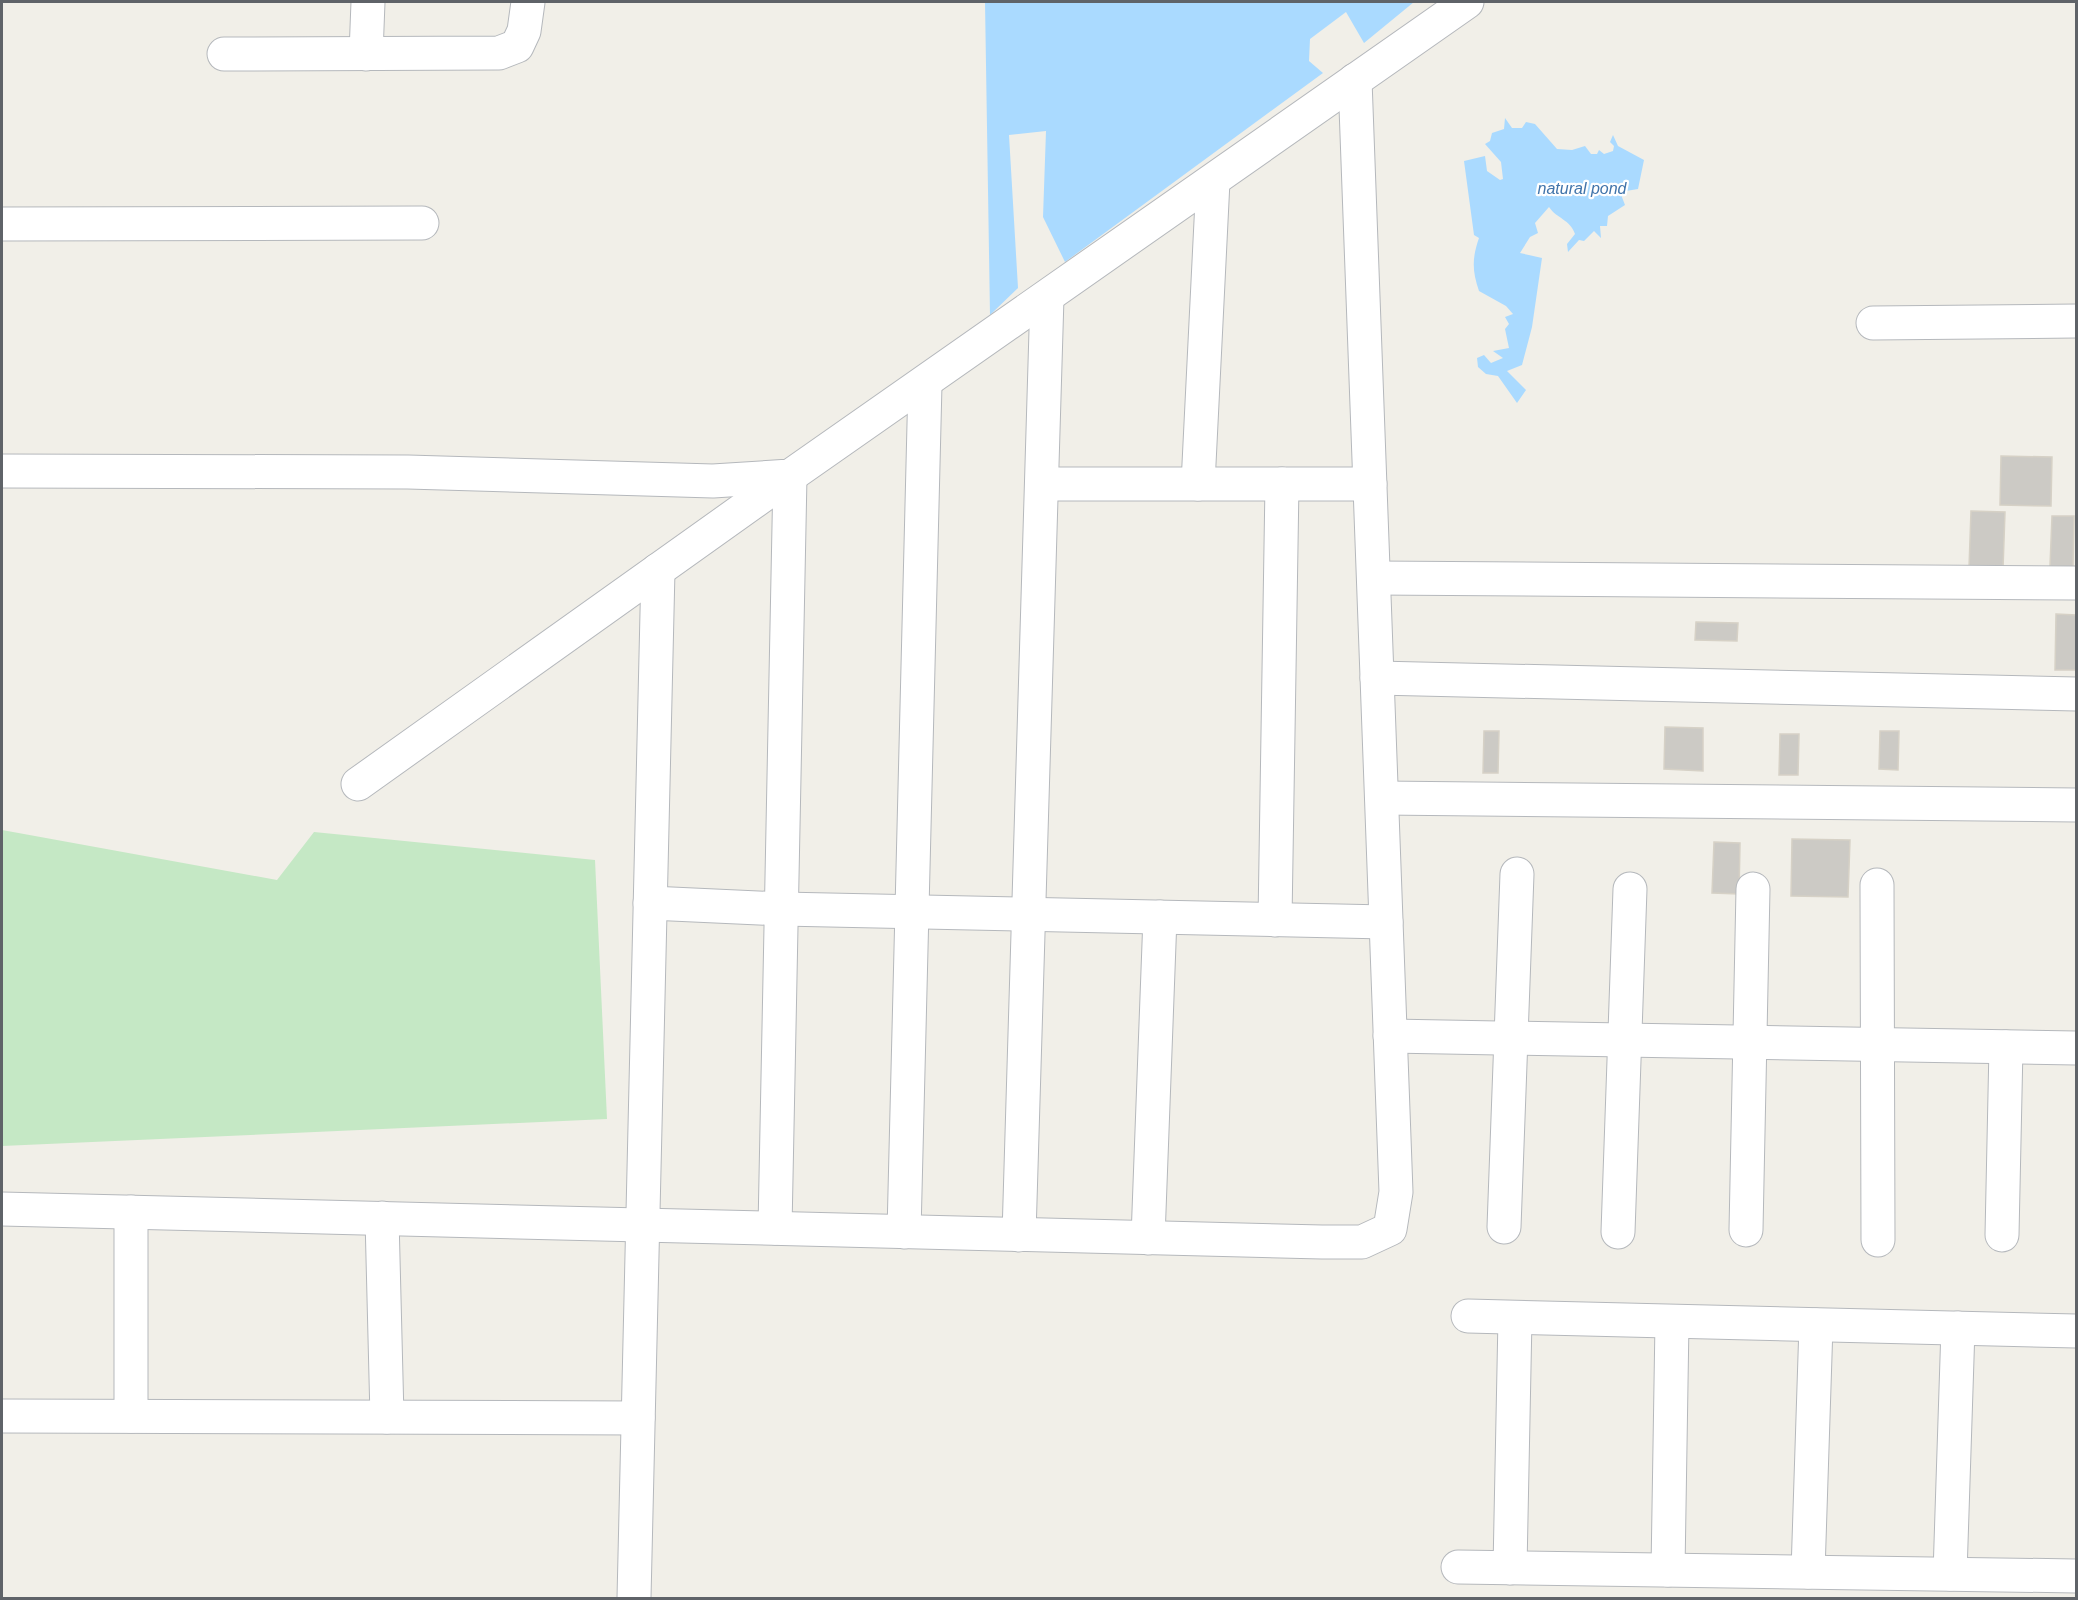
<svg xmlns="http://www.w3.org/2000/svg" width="2078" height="1600" viewBox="0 0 2078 1600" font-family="Arial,sans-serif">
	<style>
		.green { fill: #c5e8c5 }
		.water { fill: #aadaff }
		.building { fill: #cccac5; stroke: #d6d1c6; stroke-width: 1.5 }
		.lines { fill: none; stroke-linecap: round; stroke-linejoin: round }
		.street-casing { stroke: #b5b8bc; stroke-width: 35 }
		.street { stroke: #fff; stroke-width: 33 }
		.labels { text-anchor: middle; stroke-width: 4.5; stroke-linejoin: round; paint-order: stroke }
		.water-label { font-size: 16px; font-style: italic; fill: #4174aa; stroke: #fff }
	</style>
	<rect width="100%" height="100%" fill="#f1efe8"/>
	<!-- green -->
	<path class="green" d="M2 830 277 880 314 832 595 860 607 1119 2 1146Z"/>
	<!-- water -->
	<g class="water">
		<path d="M985 2H1414L1364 43 1346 12 1310 39 1309 61 1323 73 1065 262 1043 217 1046 131 1009 135 1018 288 990 315Z"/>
		<path d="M1505 118 1512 128H1522L1526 122 1535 124 1557 149 1572 150 1585 146 1591 154H1597L1599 150 1604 154 1613 151 1614 146 1610 142 1613 135 1618 146 1644 160 1638 189 1620 192 1625 205 1608 216 1607 226H1600L1601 238 1594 231 1584 241 1579 240 1568 252 1567 244 1575 234C1570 219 1557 219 1549 207L1535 223 1538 233 1530 237 1520 253 1542 258 1532 327 1522 365 1507 371 1526 390 1517 403 1498 376 1486 374 1478 367 1477 358 1484 355 1491 363 1503 358 1493 351 1509 348 1505 329 1509 324 1505 317 1513 314 1506 306 1479 291C1472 271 1472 258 1479 238L1474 235 1464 161 1485 156 1487 171 1500 180 1503 179 1501 162 1485 144 1490 141 1492 133 1504 129Z"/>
	</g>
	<!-- building -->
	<g class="building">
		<path d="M2001 456 2052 457 2051 506 2000 505Z"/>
		<path d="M1971 511 2005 512 2003 569 1969 568Z"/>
		<path d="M2052 516H2074L2073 567 2050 566Z"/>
		<path d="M2056 614 2076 615V670H2055Z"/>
		<path d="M1696 622 1738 623 1737 641 1695 640Z"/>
		<path d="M1665 727 1703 728V771L1664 769Z"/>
		<path d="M1484 731H1499L1498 773H1483Z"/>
		<path d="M1880 731H1899L1898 770 1879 769Z"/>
		<path d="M1780 734H1799L1798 775H1779Z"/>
		<path d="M1792 839 1850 840 1848 897 1791 896Z"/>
		<path d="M1714 842 1740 843 1739 894 1712 893Z"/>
	</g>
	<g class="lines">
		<!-- street casing -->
		<g class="street-casing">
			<g id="street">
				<path d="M224 54 499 53 517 46 524 31 528 2"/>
				<path d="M366 54 368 2"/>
				<path d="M2 224 422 223"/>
				<path d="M1873 323 2076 321"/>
				<path d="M2 471 408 472 713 481 790 476 1467 2"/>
				<path d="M1042 484H1370"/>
				<path d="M1198 484 1213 181"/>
				<path d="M1374 578 2076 583"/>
				<path d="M1377 678 2076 694"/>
				<path d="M358 784 790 476"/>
				<path d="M1382 798 2076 805"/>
				<path d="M1877 885 1878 1240"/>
				<path d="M650 903 782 909 1386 922"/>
				<path d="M1275 920 1282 484"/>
				<path d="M1390 1036 2076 1048"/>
				<path d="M2 1209 1322 1242H1362L1390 1229 1396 1192 1355 80"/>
				<path d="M131 1212V1416"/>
				<path d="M382 1218 387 1417"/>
				<path d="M1504 1227 1517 874"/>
				<path d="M775 1228 790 476"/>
				<path d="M1746 1230 1753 889"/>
				<path d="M904 1232 925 384"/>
				<path d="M1618 1232 1630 889"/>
				<path d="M1019 1235 1047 297"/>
				<path d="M2002 1235 2006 1047"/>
				<path d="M1148 1238 1160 917"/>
				<path d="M1468 1316 2076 1331"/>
				<path d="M2 1416 638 1418"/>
				<path d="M1458 1567 2076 1576"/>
				<path d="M1510 1568 1515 1318"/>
				<path d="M1668 1570 1672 1322"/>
				<path d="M1808 1572 1816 1325"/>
				<path d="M1950 1574 1958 1328"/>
				<path d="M634 1598 658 570"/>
			</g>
		</g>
		<!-- street -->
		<use href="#street" class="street"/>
	</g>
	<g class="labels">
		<!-- water labels -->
		<g class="water-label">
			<text x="1582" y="194">natural pond</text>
		</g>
	</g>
	<!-- border -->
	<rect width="2078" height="1600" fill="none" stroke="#5f6368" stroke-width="6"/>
</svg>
